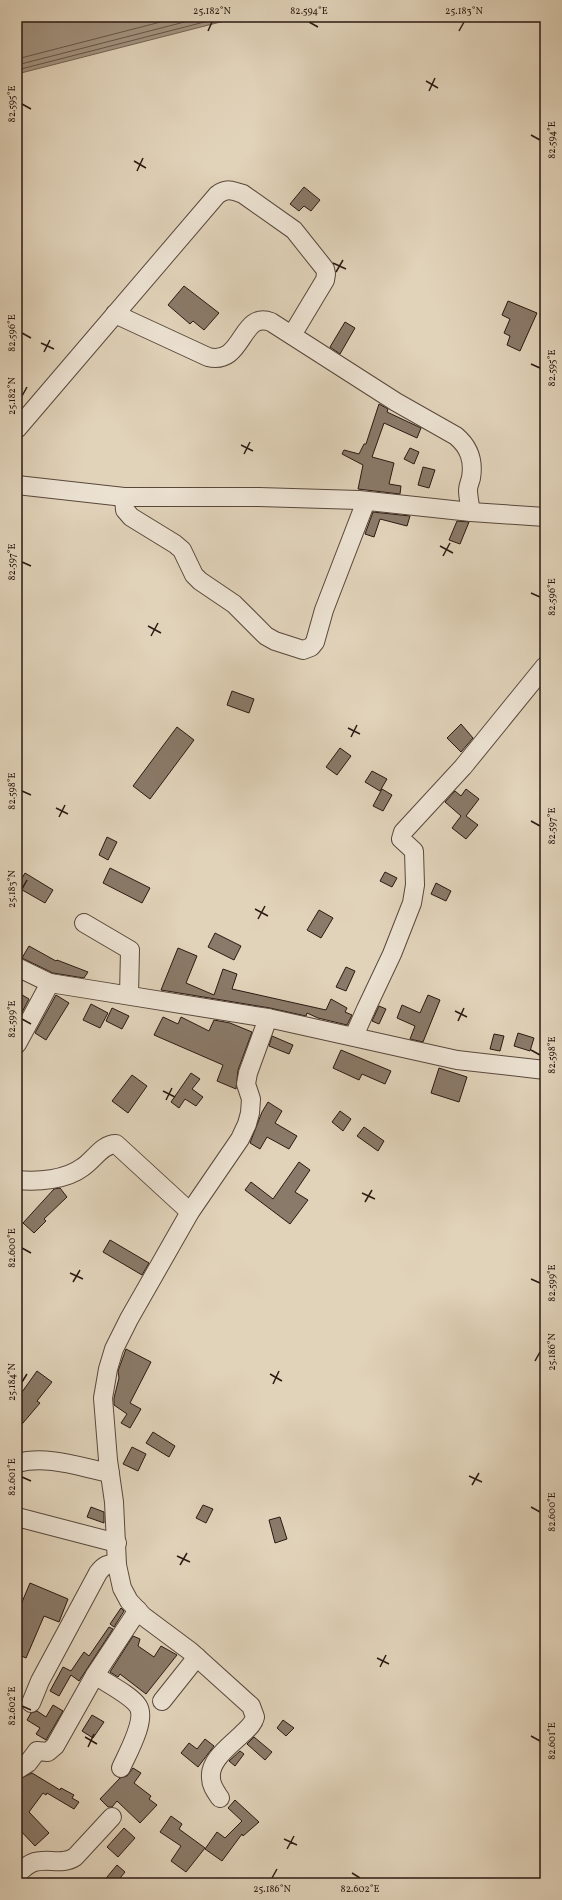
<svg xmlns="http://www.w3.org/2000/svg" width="562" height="1900" viewBox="0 0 562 1900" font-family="Vollkorn,serif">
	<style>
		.water { fill: #a39481; stroke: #736355 }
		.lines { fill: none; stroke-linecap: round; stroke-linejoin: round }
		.shore { stroke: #67564a; stroke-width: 1 }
		.building { fill: #8a7a69; stroke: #2b1912 }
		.minor-casing { stroke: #58483c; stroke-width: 20 }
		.minor { stroke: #ece2d2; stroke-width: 18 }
		.ticks { fill: none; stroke: #2b1912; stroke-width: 1.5 }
		.neatline { fill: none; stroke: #2b1912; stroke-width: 1.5 }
		.ticks-label { font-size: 10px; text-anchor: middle; fill: #2b1912 }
	</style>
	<rect width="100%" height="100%" fill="#e1d3ba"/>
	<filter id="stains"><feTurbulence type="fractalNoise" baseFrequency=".005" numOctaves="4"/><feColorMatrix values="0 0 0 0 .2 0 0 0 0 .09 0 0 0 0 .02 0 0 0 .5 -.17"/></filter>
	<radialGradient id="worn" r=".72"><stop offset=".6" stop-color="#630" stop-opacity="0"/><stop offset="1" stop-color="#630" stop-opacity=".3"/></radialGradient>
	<!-- water -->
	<path class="water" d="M17 17H240L17 74Z"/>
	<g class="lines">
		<!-- shore -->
		<g class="shore">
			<path d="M17 59 180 17"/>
			<path d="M17 65 204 17"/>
			<path d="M17 70 224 17"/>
		</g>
	</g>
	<!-- building -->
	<g class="building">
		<path d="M304 187 320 200 311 211 304 206 299 211 290 204Z"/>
		<path d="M184 286 219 313 204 330 193 321 190 324 168 305Z"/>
		<path d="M508 301 537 313 520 351 507 345 510 336 504 333 510 319 502 315Z"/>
		<path d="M345 322 355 328 340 354 330 347Z"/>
		<path d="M379 404 388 409 387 412 421 428 417 438 384 423 372 457 394 463 389 484 401 486 400 494 358 489 363 465 342 454 344 450 359 454 364 444H366Z"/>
		<path d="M410 448 419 452 414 464 404 459Z"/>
		<path d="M423 467 435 470 429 488 418 485Z"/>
		<path d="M373 512 410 516 407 526 380 519 374 537 365 534Z"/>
		<path d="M457 521 469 522 460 544 449 540Z"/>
		<path d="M232 691 254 699 249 713 227 705Z"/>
		<path d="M461 724 473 738 461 752 447 738Z"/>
		<path d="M177 727 194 740 150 799 133 786Z"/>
		<path d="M340 748 351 756 337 775 326 767Z"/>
		<path d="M372 771 387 779 380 791 365 782Z"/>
		<path d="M382 789 392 795 383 811 373 806Z"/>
		<path d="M466 789 479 799 466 816 478 825 466 839 452 828 461 816 445 802 455 791 461 796Z"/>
		<path d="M107 837 117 842 108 860 99 855Z"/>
		<path d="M110 868 150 888 142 903 103 883Z"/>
		<path d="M385 872 397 878 392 887 380 881Z"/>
		<path d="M25 873 53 890 45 903 17 887Z"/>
		<path d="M436 883 451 891 446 901 431 894Z"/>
		<path d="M319 910 333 918 321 938 307 930Z"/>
		<path d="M215 933 241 946 234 960 208 947Z"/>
		<path d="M29 946 56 961 57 960 88 972 84 978 53 973 22 958Z"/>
		<path d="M178 948 197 956 186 983 214 995 223 969 237 974 232 989 326 1010 331 999 347 1008 345 1012 352 1015 347 1025 318 1018 307 1013 306 1016 270 1008 161 990Z"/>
		<path d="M346 967 355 971 346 991 336 987Z"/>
		<path d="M17 992 29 999 17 1022Z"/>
		<path d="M56 995 69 1003 46 1040 35 1033Z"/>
		<path d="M428 995 440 1000 423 1042 410 1039 415 1026 397 1018 402 1005 420 1013Z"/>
		<path d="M91 1004 108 1013 100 1028 83 1020Z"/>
		<path d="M379 1006 386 1009 379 1024 372 1021Z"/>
		<path d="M112 1008 129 1016 122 1029 106 1021Z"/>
		<path d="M163 1017 178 1024 181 1017 209 1031 214 1020 230 1023 252 1032 238 1070 236 1089 217 1081 223 1065 154 1035Z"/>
		<path d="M518 1033 534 1038 530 1051 514 1046Z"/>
		<path d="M494 1034 504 1036 500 1051 490 1049Z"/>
		<path d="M272 1036 293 1045 289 1054 269 1046Z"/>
		<path d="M341 1050 391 1071 385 1084 362 1074 359 1080 333 1068Z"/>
		<path d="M439 1068 467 1077 459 1102 431 1093Z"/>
		<path d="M191 1073 200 1079 192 1089 203 1097 196 1106 185 1099 179 1108 171 1102Z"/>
		<path d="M132 1075 147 1086 128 1113 112 1101Z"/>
		<path d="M268 1102 282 1111 275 1123 297 1136 289 1149 267 1137 260 1149 250 1143 262 1112Z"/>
		<path d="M340 1111 351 1119 343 1131 332 1122Z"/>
		<path d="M364 1127 384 1141 378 1151 357 1136Z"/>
		<path d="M299 1162 310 1170 295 1192 308 1200 290 1224 245 1190 251 1182 273 1199Z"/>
		<path d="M60 1188 67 1197 44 1219 46 1221 34 1233 23 1223 54 1189Z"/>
		<path d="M110 1240 149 1263 142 1275 103 1252Z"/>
		<path d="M126 1349 151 1362 130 1403 141 1409 130 1428 121 1423 127 1414 114 1405V1398L119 1378 118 1371Z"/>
		<path d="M37 1371 52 1382 37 1401 40 1403 17 1430V1399Z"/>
		<path d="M153 1432 175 1446 169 1457 146 1443Z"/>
		<path d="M132 1447 146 1454 138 1471 123 1464Z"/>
		<path d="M203 1505 213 1509 206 1523 196 1518Z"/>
		<path d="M91 1507 104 1512V1523L87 1517Z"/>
		<path d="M280 1517 287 1539 275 1543 269 1520Z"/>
		<path d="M30 1583 68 1599 59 1622 44 1616 26 1658 17 1654V1614Z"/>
		<path d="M121 1608 124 1611 114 1627 110 1624Z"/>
		<path d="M109 1627 113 1629 79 1681 71 1675 59 1696 50 1691 63 1667 71 1671 84 1652 89 1656Z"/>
		<path d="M133 1636 140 1639 138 1646 154 1657 161 1646 177 1655 146 1694 120 1674 118 1677 110 1672Z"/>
		<path d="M53 1705 63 1711 46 1740 36 1734 40 1728 27 1720 31 1713 37 1711 46 1717Z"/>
		<path d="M92 1715 104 1722 93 1738 82 1731Z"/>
		<path d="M283 1720 294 1728 286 1736 277 1728Z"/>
		<path d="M254 1737 272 1752 265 1760 247 1744Z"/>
		<path d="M205 1739 214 1746 198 1767 181 1753 189 1743 197 1749Z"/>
		<path d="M240 1751 244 1754 235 1766 229 1761Z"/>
		<path d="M133 1768 141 1773 134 1783 151 1796 149 1799 157 1805 140 1823 117 1801 112 1807H108L100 1799 120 1778 127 1776Z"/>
		<path d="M32 1773 60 1790 61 1788 74 1795 72 1798 79 1802 74 1809 47 1793 46 1795 43 1793 29 1812 49 1833 35 1846 17 1827V1780Z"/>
		<path d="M235 1800 259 1822 243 1836 242 1834 222 1861 205 1849 217 1832 225 1838 242 1821 228 1808Z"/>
		<path d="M171 1816 182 1824 179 1829 205 1848 186 1872 171 1861 181 1846 160 1832Z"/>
		<path d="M124 1828 135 1838 118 1857 107 1847Z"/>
		<path d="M117 1865 125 1872 116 1883H102Z"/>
	</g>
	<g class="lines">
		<!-- minor casing -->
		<g class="minor-casing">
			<g id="minor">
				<path d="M115 314 208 357C244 366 240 310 271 322L396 402 456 436C469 447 474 460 471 478 470 482 468 486 468 490 468 497 470 505 471 512"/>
				<path d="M17 429 217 195C226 188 232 190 243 194L294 230 325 269 326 274 325 280 292 335"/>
				<path d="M17 485 124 497H259L359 500 471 512 545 517"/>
				<path d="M124 497 125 510 131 517 175 544 182 550 194 575 200 581 234 604 266 636 275 641 303 650 311 647 315 642 324 610 366 501"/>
				<path d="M84 923 130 950 129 995"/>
				<path d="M17 967 50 983 268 1018 457 1060 545 1070"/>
				<path d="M354 1036 366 1009 392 954 412 903 415 885 414 851 401 839 403 832 463 767 545 666"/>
				<path d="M17 1044 50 983"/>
				<path d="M17 1180C38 1182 66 1180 83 1167 94 1160 102 1144 116 1144L190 1212"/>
				<path d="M17 1463C48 1455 79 1467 110 1473"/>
				<path d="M17 1517 117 1543"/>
				<path d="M95 1675C106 1683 131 1695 138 1706 147 1720 127 1754 121 1768"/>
				<path d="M162 1701 197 1657"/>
				<path d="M31 1703 40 1681 98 1573C104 1565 108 1563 117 1565"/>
				<path d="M17 1770 28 1763 37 1751 48 1752 55 1746 95 1675 138 1610"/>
				<path d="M220 1798C216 1792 211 1786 211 1778 209 1760 230 1746 242 1734 247 1729 253 1725 255 1717L251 1706 190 1651 143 1616 129 1601 122 1588 117 1565 114 1502 108 1460 103 1398 108 1369 114 1349 129 1319 190 1212 240 1139 247 1124 250 1113 251 1099 246 1084 248 1073 268 1018"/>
				<path d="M17 1874C22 1870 27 1865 32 1863 47 1857 61 1866 75 1857L112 1817"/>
			</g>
		</g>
		<!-- minor -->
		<use href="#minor" class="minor"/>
	</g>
	<!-- ticks -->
	<path class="ticks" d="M309 22 318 27M208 31 212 22M459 31 464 22M426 81 438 88M429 91 435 78M22 104 31 109M531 135 540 140M134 161 146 168M137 171 143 158M333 263 346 269M336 272 343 260M22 333 31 338M41 343 54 349M44 352 50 340M531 364 540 368M22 396 27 387M241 445 253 451M244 454 250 442M440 546 453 553M443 556 450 543M22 562 31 566M531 593 540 597M148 626 161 633M151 636 158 623M348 728 360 734M351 737 357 725M22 791 31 795M56 808 68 814M59 817 65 805M531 821 540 826M22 889 27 880M255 909 268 916M258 919 265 906M455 1011 467 1017M22 1019 31 1024M458 1021 464 1008M531 1050 540 1055M163 1091 175 1097M166 1100 172 1088M362 1193 375 1199M365 1202 372 1190M22 1248 31 1253M70 1273 83 1279M531 1279 540 1283M73 1282 80 1270M535 1361 540 1352M270 1374 282 1381M22 1382 27 1374M273 1384 279 1371M469 1476 482 1482M22 1477 31 1481M472 1485 479 1473M531 1507 540 1512M177 1556 190 1562M180 1565 187 1553M377 1658 389 1664M380 1667 386 1655M22 1706 31 1710M531 1736 540 1741M85 1737 97 1744M88 1747 94 1734M284 1839 297 1845M287 1849 294 1836M352 1873 360 1878M272 1878 277 1869"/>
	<!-- margin -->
	<rect width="562" height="1900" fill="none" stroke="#e1d3ba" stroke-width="44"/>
	<rect x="22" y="22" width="518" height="1856" class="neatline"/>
	<g class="ticks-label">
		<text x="212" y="14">25.182°N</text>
		<text x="309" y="14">82.594°E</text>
		<text x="464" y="14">25.183°N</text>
		<text transform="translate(11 104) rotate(-90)" y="4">82.595°E</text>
		<text transform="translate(551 140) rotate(-90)" y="4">82.594°E</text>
		<text transform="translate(11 333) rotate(-90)" y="4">82.596°E</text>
		<text transform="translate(551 368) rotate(-90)" y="4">82.595°E</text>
		<text transform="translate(11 396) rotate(-90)" y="4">25.182°N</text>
		<text transform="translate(11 562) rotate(-90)" y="4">82.597°E</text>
		<text transform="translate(551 597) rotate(-90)" y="4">82.596°E</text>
		<text transform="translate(11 791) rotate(-90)" y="4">82.598°E</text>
		<text transform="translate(551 826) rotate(-90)" y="4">82.597°E</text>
		<text transform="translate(11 889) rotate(-90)" y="4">25.183°N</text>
		<text transform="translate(11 1019) rotate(-90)" y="4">82.599°E</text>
		<text transform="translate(551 1055) rotate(-90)" y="4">82.598°E</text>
		<text transform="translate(11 1248) rotate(-90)" y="4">82.600°E</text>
		<text transform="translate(551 1283) rotate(-90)" y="4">82.599°E</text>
		<text transform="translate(551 1352) rotate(-90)" y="4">25.186°N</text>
		<text transform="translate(11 1382) rotate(-90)" y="4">25.184°N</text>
		<text transform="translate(11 1477) rotate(-90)" y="4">82.601°E</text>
		<text transform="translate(551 1512) rotate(-90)" y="4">82.600°E</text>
		<text transform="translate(11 1706) rotate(-90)" y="4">82.602°E</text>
		<text transform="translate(551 1741) rotate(-90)" y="4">82.601°E</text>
		<text x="272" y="1892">25.186°N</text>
		<text x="360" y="1892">82.602°E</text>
	</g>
	<rect width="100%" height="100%" filter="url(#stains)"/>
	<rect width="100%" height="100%" fill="url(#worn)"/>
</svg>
